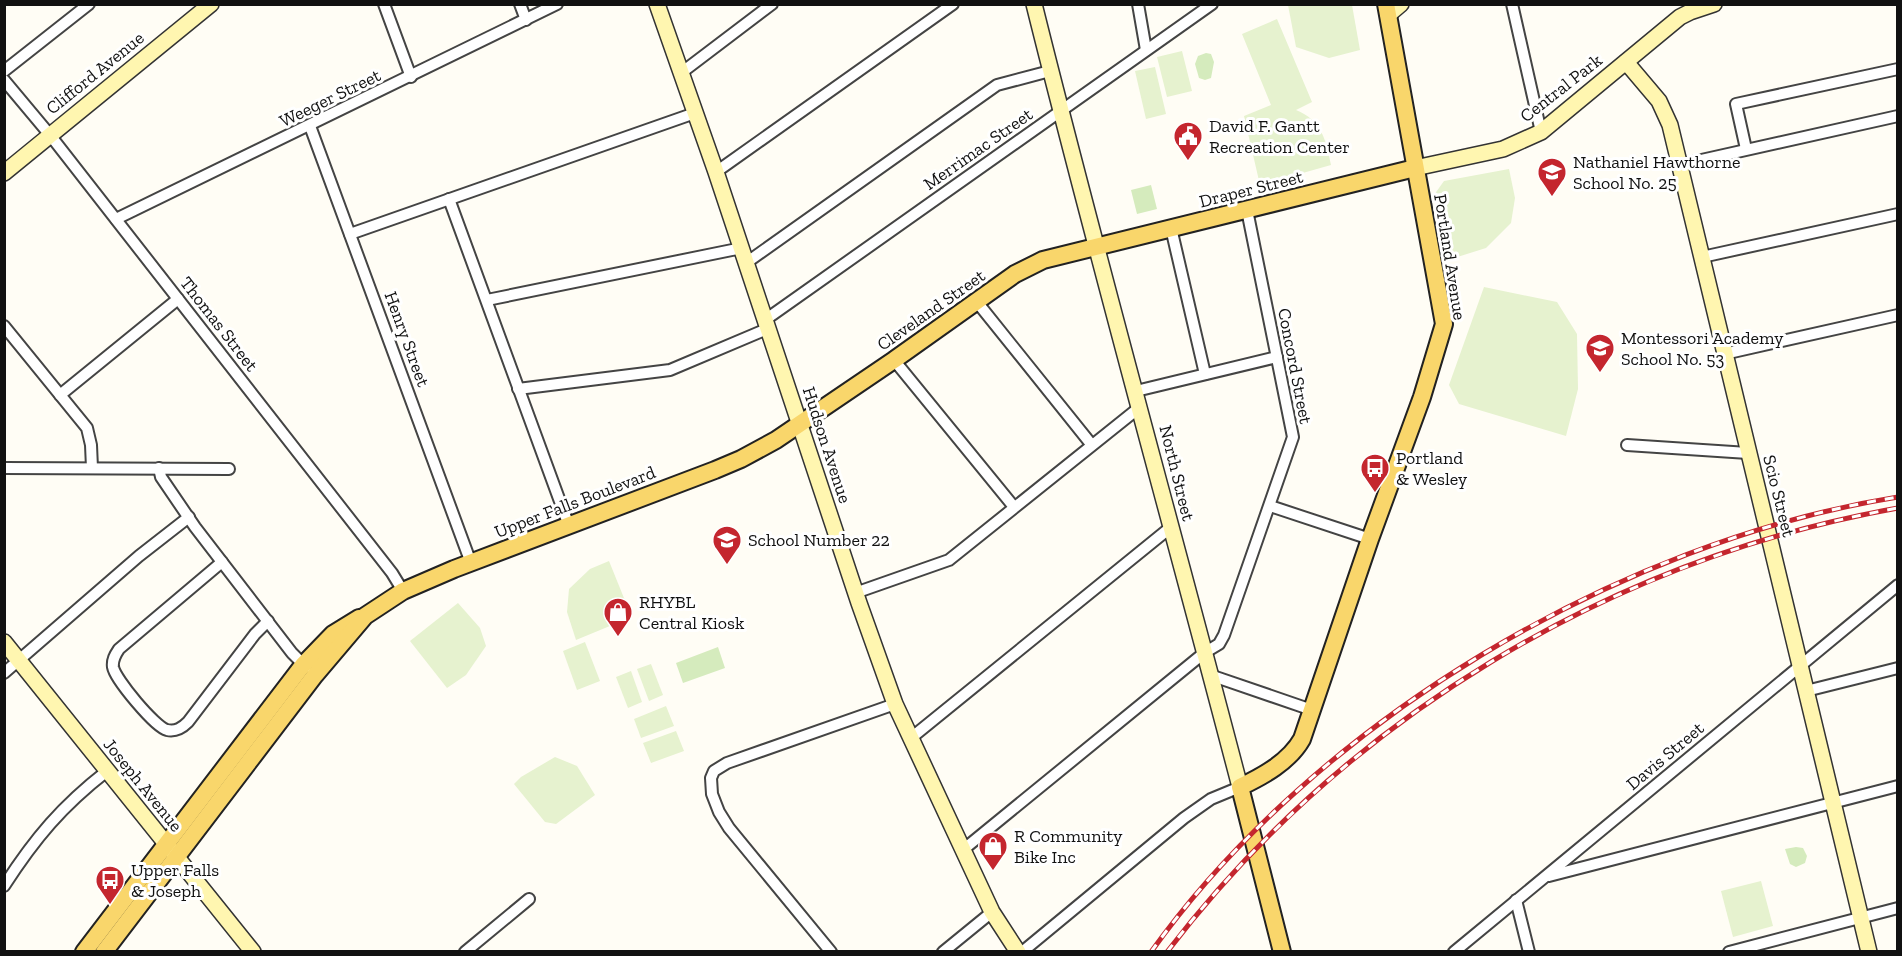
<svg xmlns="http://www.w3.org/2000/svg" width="1902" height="956" viewBox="0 0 1902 956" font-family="'Zilla Slab',serif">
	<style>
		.green { fill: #d5ebbd }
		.pitch { fill: #e6f2cf }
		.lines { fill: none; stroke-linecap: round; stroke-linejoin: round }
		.street-casing { stroke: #444; stroke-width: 14 }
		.secondary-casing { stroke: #333; stroke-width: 18 }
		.primary-casing { stroke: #222; stroke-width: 20 }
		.street { stroke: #fff; stroke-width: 10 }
		.secondary { stroke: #fff6b0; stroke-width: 15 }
		.primary { stroke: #f9d66b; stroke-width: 16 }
		.rail-casing { stroke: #c4262e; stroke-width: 5 }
		.rail { stroke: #fff; stroke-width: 3; stroke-dasharray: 9; stroke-linecap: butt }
		.labels { text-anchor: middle; stroke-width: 6; stroke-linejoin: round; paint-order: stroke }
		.street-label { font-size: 18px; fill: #111; stroke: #fff }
		.poi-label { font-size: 18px; fill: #111; stroke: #fff; text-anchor: start }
	</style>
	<rect width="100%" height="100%" fill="#fffdf5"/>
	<!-- green -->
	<g class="green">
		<path d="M1206 53 1211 54 1214 62 1211 78 1205 80 1199 78 1195 64 1198 56Z"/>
		<path d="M1151 185 1157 209 1137 214 1131 190Z"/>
		<path d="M718 647 725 668 683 683 676 663Z"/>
		<path d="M1796 847 1803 848 1807 856 1805 863 1796 867 1790 864 1785 849Z"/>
	</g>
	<!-- pitch -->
	<g class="pitch">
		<path d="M1288 5H1352L1360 50 1329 58 1296 47Z"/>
		<path d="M1277 19 1312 102 1296 110C1321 120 1326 139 1331 165L1260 185 1244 116 1271 105 1242 34Z"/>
		<path d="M1182 51 1192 91 1167 97 1157 57Z"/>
		<path d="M1155 67 1166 114 1146 119 1135 71Z"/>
		<path d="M1509 169 1515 198 1511 223 1486 248 1451 259 1434 195 1444 181Z"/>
		<path d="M1484 287 1557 302 1577 334 1578 389 1566 436 1459 404 1449 385Z"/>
		<path d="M609 561 628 608 622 621 576 640 567 612 569 589 590 569Z"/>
		<path d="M458 603 480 628 486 646 466 675 447 688 410 641Z"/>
		<path d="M585 642 600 681 577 690 563 651Z"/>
		<path d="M651 664 663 695 649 701 637 669Z"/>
		<path d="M631 671 642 702 628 708 616 677Z"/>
		<path d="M666 706 674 726 641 738 634 719Z"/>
		<path d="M676 731 684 751 651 763 643 743Z"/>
		<path d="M555 757 577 766 595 795 556 824 545 822 514 784 521 777Z"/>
		<path d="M1761 881 1773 926 1733 937 1721 891Z"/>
	</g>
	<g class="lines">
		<!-- street casing -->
		<g class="street-casing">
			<g id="street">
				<path d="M384 4 411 77"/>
				<path d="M520 4 526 20"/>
				<path d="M1138 4 1146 50"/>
				<path d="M1512 4 1541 132"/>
				<path d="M4 71 89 4"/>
				<path d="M681 73 772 4"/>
				<path d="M4 80 50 135 392 573 403 591"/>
				<path d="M310 126 471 563"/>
				<path d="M1746 149 1736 104 1898 69"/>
				<path d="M1679 165 1898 116"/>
				<path d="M716 172 953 4"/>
				<path d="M449 199 569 526"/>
				<path d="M116 219 557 4"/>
				<path d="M1171 228 1205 374"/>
				<path d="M350 234 695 113"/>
				<path d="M1702 257 1898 214"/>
				<path d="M746 263 997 85 1050 71"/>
				<path d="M487 300 742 248"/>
				<path d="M977 302 1091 444"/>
				<path d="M765 320 1212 4"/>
				<path d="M4 326 87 428 91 445 92 468"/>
				<path d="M1724 354 1898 315"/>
				<path d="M894 360 1014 507"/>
				<path d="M518 389 670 370 767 329"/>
				<path d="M1136 391 1277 357"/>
				<path d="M60 395 178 299"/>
				<path d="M1627 445 1748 453"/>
				<path d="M4 468 229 469"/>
				<path d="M159 468 161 477 195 527 292 653 306 667"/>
				<path d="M1270 506 1370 539"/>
				<path d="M222 562 119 649C115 655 112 660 113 667 115 679 155 727 167 730 176 732 182 728 188 722L255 634 268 621"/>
				<path d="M855 593 949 560 1140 407"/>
				<path d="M4 673 139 556 189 517"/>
				<path d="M1210 675 1312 710"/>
				<path d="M1806 691 1898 668"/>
				<path d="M911 738 1171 527"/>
				<path d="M964 849 1204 653 1219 644 1224 635 1293 437 1247 210"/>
				<path d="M1549 876 1898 786"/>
				<path d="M4 886C35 838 62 806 107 771"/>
				<path d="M1516 900 1529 952"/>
				<path d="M465 952 529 899"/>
				<path d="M831 952 729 828 719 812 712 794 711 778 714 771 727 763 895 704"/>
				<path d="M943 952 992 912"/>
				<path d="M1022 952 1184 818 1211 799 1240 787"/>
				<path d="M1454 952 1898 585"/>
				<path d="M1729 952 1898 908"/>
			</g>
		</g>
		<!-- secondary casing -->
		<g class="secondary-casing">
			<g id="secondary">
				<path d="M657 4 716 172 859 603 895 704 992 912 1018 952"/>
				<path d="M1034 4C1099 266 1172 526 1240 787"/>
				<path d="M1388 15 1401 4"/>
				<path d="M1626 62 1659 101 1670 125 1869 952"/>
				<path d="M1415 168 1503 149 1541 132 1680 17 1690 12 1714 4"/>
				<path d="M4 173 211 4"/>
				<path d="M4 642 253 952"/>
			</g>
		</g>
		<!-- primary casing -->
		<g class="primary-casing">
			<g id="primary">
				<path d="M84 952 303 665 333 634 359 618"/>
				<path d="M104 952 315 675 365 616 403 591 454 569 715 470 741 459 776 440 894 360 1015 274 1043 260 1415 168"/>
				<path d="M1282 952 1240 787C1263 776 1289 762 1302 739L1370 539 1422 397 1444 324 1386 4"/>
			</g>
		</g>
		<!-- street -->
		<use href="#street" class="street"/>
		<!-- secondary -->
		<use href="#secondary" class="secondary"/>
		<!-- primary -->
		<use href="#primary" class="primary"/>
		<!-- rail casing -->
		<g class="rail-casing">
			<g id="rail">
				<path d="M1151 952C1315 722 1620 541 1898 497"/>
				<path d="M1167 952C1345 719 1610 559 1898 508"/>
			</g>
		</g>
		<!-- rail -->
		<use href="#rail" class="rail"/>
	</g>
	<!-- icons -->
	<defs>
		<g id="civic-pin" transform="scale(1.5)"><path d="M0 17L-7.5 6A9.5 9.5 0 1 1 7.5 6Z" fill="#c4262e" stroke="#fff"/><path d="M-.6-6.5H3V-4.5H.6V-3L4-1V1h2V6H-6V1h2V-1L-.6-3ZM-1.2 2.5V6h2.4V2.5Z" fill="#fff"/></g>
		<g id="school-pin" transform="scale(1.5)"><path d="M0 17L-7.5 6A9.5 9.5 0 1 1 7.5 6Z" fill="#c4262e" stroke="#fff"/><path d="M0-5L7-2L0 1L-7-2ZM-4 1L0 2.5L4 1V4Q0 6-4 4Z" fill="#fff"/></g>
		<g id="bus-pin" transform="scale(1.5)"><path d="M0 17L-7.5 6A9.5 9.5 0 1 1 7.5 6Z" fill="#c4262e" stroke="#fff"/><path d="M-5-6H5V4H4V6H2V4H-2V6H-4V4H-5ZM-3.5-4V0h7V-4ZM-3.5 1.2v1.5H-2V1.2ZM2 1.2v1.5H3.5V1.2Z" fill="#fff"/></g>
		<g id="shop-pin" transform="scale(1.5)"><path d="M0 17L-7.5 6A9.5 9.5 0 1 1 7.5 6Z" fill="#c4262e" stroke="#fff"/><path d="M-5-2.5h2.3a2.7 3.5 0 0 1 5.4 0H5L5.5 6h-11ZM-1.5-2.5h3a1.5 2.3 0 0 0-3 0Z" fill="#fff"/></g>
	</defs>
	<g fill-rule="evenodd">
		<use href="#civic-pin" x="1188" y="136"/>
		<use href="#school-pin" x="1552" y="172"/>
		<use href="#school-pin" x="1600" y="348"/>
		<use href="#bus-pin" x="1375" y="468"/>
		<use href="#school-pin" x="727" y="540"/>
		<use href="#shop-pin" x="618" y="612"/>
		<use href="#shop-pin" x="993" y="846"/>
		<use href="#bus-pin" x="110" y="880"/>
	</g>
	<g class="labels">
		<!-- street labels -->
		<g class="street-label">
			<text transform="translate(95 73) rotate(-39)" y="6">Clifford Avenue</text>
			<text transform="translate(1561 88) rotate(-38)" y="6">Central Park</text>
			<text transform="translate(330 98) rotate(-26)" y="6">Weeger Street</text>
			<text transform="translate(978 149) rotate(-35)" y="6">Merrimac Street</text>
			<text transform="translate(1251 189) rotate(-14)" y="6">Draper Street</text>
			<text transform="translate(1450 257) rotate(81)" y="6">Portland Avenue</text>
			<text transform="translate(931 310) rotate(-35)" y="6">Cleveland Street</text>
			<text transform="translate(219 324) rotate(52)" y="6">Thomas Street</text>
			<text transform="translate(407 339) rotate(70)" y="6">Henry Street</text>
			<text transform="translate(1295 366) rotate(79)" y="6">Concord Street</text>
			<text transform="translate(827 445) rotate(72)" y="6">Hudson Avenue</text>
			<text transform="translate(1177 473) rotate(76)" y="6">North Street</text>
			<text transform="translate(1779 496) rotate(76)" y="6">Scio Street</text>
			<text transform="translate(575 502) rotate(-21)" y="6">Upper Falls Boulevard</text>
			<text transform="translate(1665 756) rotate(-40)" y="6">Davis Street</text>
			<text transform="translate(143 785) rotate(51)" y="6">Joseph Avenue</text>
		</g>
		<!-- poi labels -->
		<g class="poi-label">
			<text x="1209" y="132">David F. Gantt<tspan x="1209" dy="21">Recreation Center</tspan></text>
			<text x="1573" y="168">Nathaniel Hawthorne<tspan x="1573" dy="21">School No. 25</tspan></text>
			<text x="1621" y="344">Montessori Academy<tspan x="1621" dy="21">School No. 53</tspan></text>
			<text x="1396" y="464">Portland<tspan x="1396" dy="21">&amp; Wesley</tspan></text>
			<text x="748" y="546">School Number 22</text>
			<text x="639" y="608">RHYBL<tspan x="639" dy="21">Central Kiosk</tspan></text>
			<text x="1014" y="842">R Community<tspan x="1014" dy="21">Bike Inc</tspan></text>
			<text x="131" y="876">Upper Falls<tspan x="131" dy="21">&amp; Joseph</tspan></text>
		</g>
	</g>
	<!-- border -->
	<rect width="1902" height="956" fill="none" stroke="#111111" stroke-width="12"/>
</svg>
